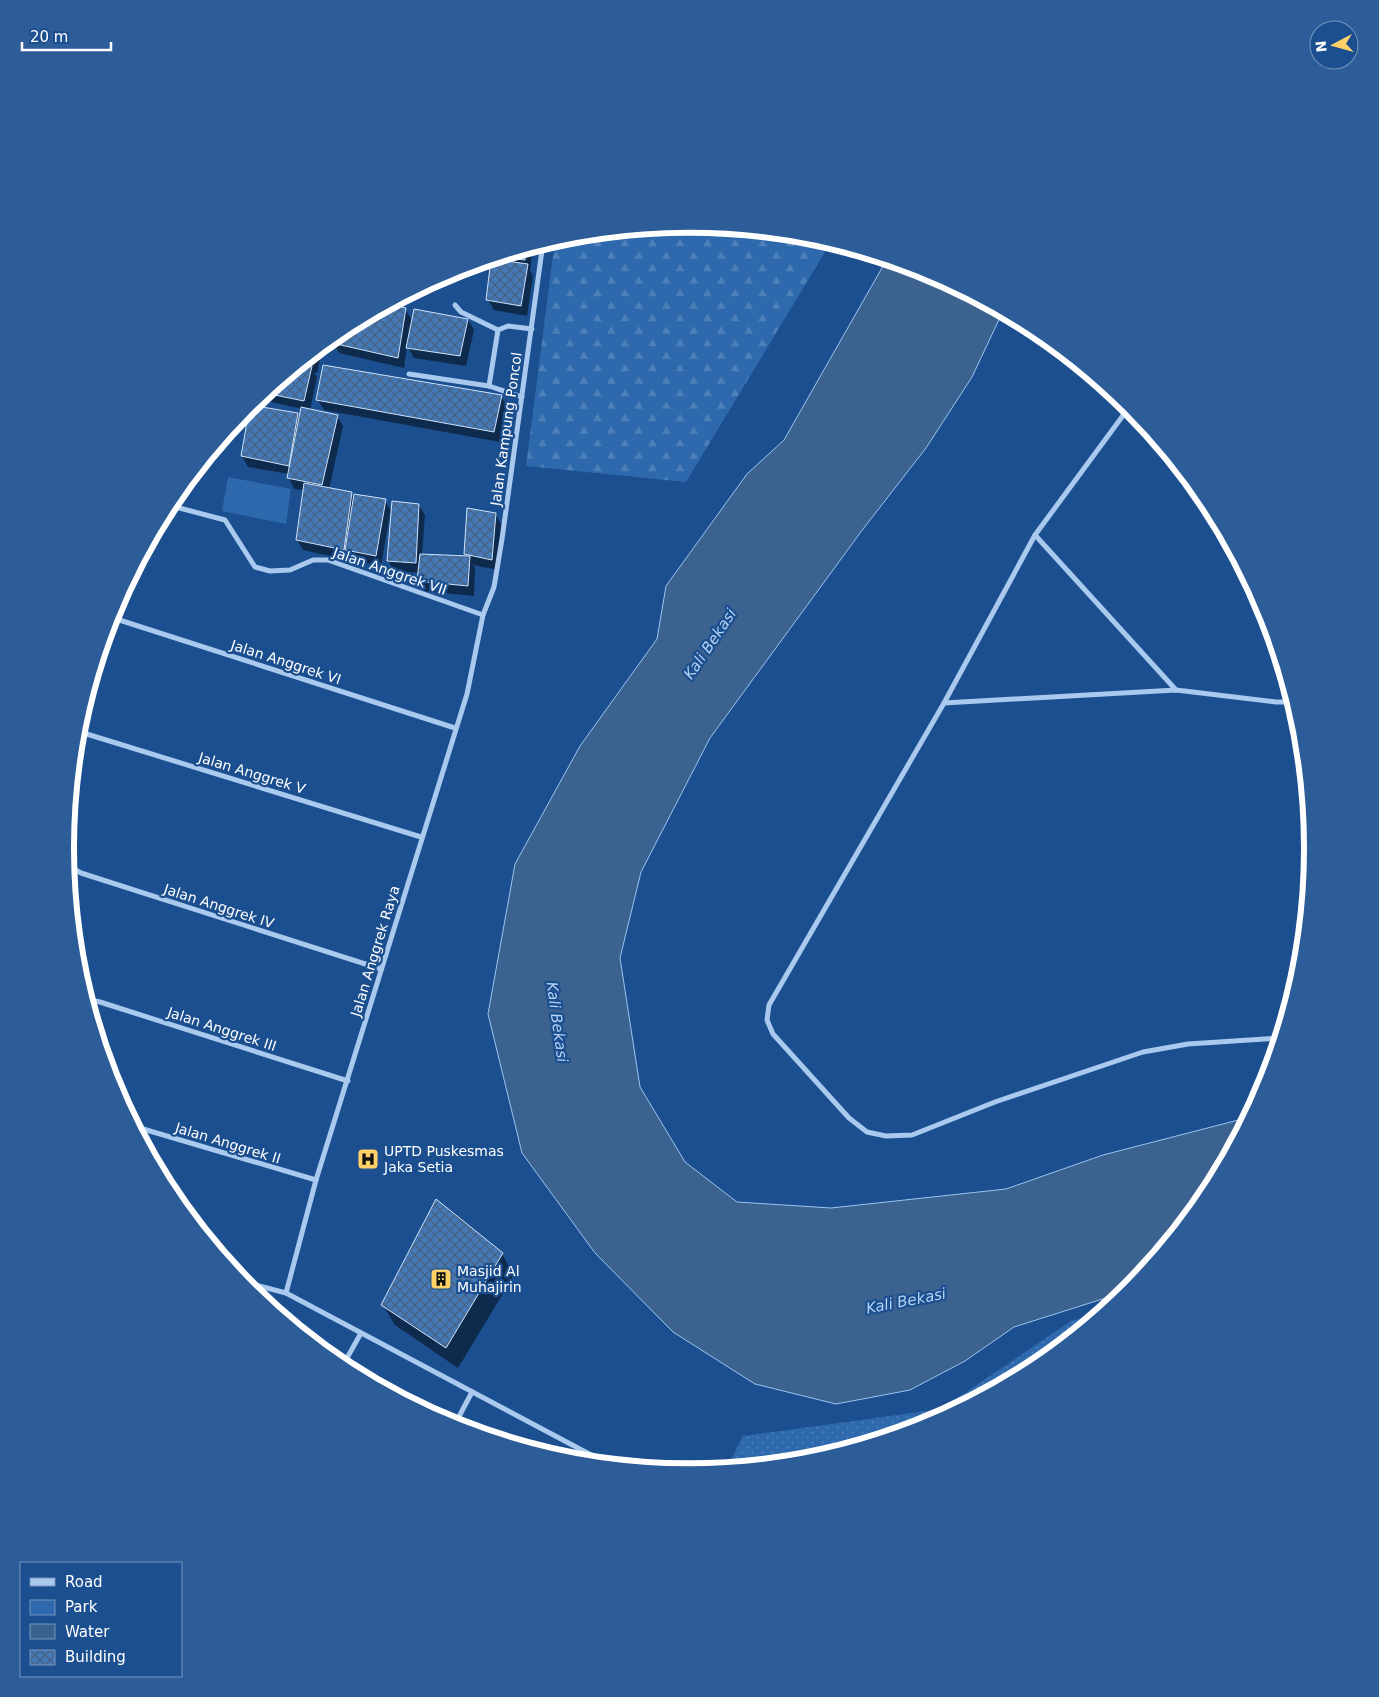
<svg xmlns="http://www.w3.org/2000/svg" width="1379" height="1697" viewBox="0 0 1379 1697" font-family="'DejaVu Sans',sans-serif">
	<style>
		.green { fill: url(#green-dots) }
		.forest { fill: url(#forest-firs) }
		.pitch { fill: #2e69ad }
		.water { fill: #3c6290; stroke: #9cc4f0 }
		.shadow { fill: #0007 }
		.building { fill: url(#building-cross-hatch); stroke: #cfe3fa }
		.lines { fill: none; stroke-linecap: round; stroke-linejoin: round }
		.minor { stroke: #a9c9ee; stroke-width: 5 }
		.labels { text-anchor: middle; stroke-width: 4.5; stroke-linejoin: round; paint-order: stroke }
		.street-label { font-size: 14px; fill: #fff; stroke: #1b4f8f }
		.poi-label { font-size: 14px; fill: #fff; stroke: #1b4f8f; text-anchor: start }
		.water-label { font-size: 15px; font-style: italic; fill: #b5d3f5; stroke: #1b4f8f }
		.rim { fill: none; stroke: #fff; stroke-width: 6 }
	</style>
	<defs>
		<pattern id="green-dots" width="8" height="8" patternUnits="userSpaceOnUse" patternTransform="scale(1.25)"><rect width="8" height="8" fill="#2e69ad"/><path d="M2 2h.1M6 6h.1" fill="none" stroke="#4d80b9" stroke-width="1.8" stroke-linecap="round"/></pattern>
		<pattern id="forest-firs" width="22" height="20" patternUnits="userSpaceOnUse" patternTransform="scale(1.25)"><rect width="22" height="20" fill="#2e69ad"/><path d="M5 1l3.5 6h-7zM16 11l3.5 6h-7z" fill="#4d80b9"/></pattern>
		<pattern id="building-cross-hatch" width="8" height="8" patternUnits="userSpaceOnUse" patternTransform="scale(1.25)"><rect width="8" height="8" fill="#4478b7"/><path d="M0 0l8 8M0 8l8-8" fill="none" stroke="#486282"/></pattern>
	</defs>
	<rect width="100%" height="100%" fill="#1b4f8f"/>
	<!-- green -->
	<path class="green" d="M1105 1311 1036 1368 928 1426 811 1461 726 1469 743 1436 941 1409 1071 1321Z"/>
	<!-- forest -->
	<path class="forest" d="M690 224 812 236 831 242 686 482 526 466 555 240 568 236Z"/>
	<!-- pitch -->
	<path class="pitch" d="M228 477 291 489 286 524 222 511Z"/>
	<!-- water -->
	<path class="water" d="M887 259 929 272 1003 311 972 377 926 448 863 529 710 738 641 872 620 958 640 1087 685 1162 737 1202 831 1208 1006 1189 1103 1155 1250 1117 1209 1196 1131 1290 1014 1327 965 1361 910 1390 836 1404 755 1384 673 1332 595 1253 522 1153 488 1014 515 864 580 746 657 639 666 586 747 474 784 440Z"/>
	<!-- shadow -->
	<g class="shadow">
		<path d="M533 246 530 271 533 276 527 316 494 310 488 300 492 265 477 263Z"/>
		<path d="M413 291 412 301 398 300Z"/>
		<path d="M388 305 405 309 413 322 468 320 474 330 466 366 414 358 407 346 404 368 339 353 333 342 335 336Z"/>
		<path d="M323 346 317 373H314L317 377 310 410 337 416 343 426 329 489 351 494 354 499 385 500 392 513H390L381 566 352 560 350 556 349 560 303 550 297 540 304 490 294 489 289 478V474L248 467 242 456 250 406 297 414 300 418 302 409 263 400 261 396Z"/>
		<path d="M501 396 507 406 500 442 324 410 318 400Z"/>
		<path d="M419 505 425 515 422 555 467 558 465 554 495 514 501 524 498 570 473 565 475 568 474 596 424 591 418 581 419 573 394 571 388 560Z"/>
		<path d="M502 1254 514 1275 458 1368 395 1325 383 1305Z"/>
	</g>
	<!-- building -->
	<g class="building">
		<path d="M526 249 525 260 499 257Z"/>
		<path d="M491 259 528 264 521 306 486 300Z"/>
		<path d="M389 304 406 308 398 358 332 343 333 337 343 329Z"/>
		<path d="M414 309 468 319 460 356 406 348Z"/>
		<path d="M314 353 312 364 303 362Z"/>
		<path d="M301 363 312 366 304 401 265 393Z"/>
		<path d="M323 365 502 395 494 432 316 400Z"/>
		<path d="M250 405 298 413 289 466 241 456Z"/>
		<path d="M301 407 338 415 322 485 287 478Z"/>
		<path d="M304 483 352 492 344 550 296 540Z"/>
		<path d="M354 494 386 499 376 556 345 550Z"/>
		<path d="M392 501 419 504 416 563 387 561Z"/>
		<path d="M467 508 496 513 492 560 464 554Z"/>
		<path d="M420 554 470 556 468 586 417 581Z"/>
		<path d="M436 1199 503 1253 446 1348 381 1305Z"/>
	</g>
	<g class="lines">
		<!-- minor -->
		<g class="minor">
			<path d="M455 305 461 312 498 330 489 386"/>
			<path d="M498 330 508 326 532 329"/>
			<path d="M409 374 489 386 522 397"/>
			<path d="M1130 406 1035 535 944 703 769 1005 767 1020 773 1034 849 1118 867 1132 886 1136 912 1135 995 1102 1143 1052 1188 1044 1281 1038"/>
			<path d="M168 505 225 520 255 567 270 571 290 570 313 560H328L483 615"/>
			<path d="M1035 535 1176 690"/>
			<path d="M110 617 455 728"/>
			<path d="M944 703 1176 690 1276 702H1294"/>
			<path d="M77 731 421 837"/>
			<path d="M65 848H69L74 869 81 873 381 969"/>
			<path d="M86 999 100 1002 348 1081"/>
			<path d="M133 1126 316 1180"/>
			<path d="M240 1281 286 1293 610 1465"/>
			<path d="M286 1293 316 1180 467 694 483 615 494 587 502 539 543 243"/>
			<path d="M342 1367 361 1333"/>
			<path d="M454 1426 472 1392"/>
			<path d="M582 1462 587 1453"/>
		</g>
	</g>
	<!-- icons -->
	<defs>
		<g id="hospital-square" transform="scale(1.125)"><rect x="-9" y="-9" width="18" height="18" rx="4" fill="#ffd166" stroke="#1b4f8f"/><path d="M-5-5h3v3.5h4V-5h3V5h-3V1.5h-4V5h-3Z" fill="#111"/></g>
		<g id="building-square" transform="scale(1.125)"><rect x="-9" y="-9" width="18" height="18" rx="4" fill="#ffd166" stroke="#1b4f8f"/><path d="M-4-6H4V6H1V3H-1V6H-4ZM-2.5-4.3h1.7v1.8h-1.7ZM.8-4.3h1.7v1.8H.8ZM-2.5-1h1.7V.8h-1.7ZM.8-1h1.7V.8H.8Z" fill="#111"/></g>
	</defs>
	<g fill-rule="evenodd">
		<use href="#hospital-square" x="368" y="1159"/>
		<use href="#building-square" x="441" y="1279"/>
	</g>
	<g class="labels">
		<!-- street labels -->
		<g class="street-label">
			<text transform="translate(506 429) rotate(-82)" y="5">Jalan Kampung Poncol</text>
			<text transform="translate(390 571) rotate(19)" y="5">Jalan Anggrek VII</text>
			<text transform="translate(286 662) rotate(18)" y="5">Jalan Anggrek VI</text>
			<text transform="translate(252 773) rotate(17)" y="5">Jalan Anggrek V</text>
			<text transform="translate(219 906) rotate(18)" y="5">Jalan Anggrek IV</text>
			<text transform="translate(375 951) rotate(-73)" y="5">Jalan Anggrek Raya</text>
			<text transform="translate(222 1029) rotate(18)" y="5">Jalan Anggrek III</text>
			<text transform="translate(228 1143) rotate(17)" y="5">Jalan Anggrek II</text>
		</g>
		<!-- poi labels -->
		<g class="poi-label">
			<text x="384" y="1156">UPTD Puskesmas<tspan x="384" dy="16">Jaka Setia</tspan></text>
			<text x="457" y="1276">Masjid Al<tspan x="457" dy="16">Muhajirin</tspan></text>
		</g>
		<!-- water labels -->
		<g class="water-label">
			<text transform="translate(710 644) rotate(-56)" y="5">Kali Bekasi</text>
			<text transform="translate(557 1022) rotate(82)" y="5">Kali Bekasi</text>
			<text transform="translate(906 1301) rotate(-11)" y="5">Kali Bekasi</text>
		</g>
	</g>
	<!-- crop -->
	<path d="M0 0H1379V1697H0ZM74 848a615 615 0 1 1 1230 0a615 615 0 1 1-1230 0Z" fill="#2d5d98" fill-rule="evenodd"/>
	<path class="rim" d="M74 848a615 615 0 1 1 1230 0a615 615 0 1 1-1230 0Z"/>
	<!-- legend -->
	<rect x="20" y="1562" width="162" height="115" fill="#1b4f8f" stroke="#7695bc"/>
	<rect x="30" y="1578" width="25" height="8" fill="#a9c9ee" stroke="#7695bc"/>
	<text x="65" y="1587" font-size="15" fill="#ffffff">Road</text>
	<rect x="30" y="1600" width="25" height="15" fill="#2e69ad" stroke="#7695bc"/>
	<text x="65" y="1612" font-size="15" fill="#ffffff">Park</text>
	<rect x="30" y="1624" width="25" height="15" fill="#3c6290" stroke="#7695bc"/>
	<text x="65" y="1637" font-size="15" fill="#ffffff">Water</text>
	<rect x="30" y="1650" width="25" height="15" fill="url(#building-cross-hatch)" stroke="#7695bc"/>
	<text x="65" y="1662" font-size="15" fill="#ffffff">Building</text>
	<!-- north arrow -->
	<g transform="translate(1334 45) rotate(264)"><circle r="24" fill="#1b4f8f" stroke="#7695bc"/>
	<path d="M0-4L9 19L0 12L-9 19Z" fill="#ffd166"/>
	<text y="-8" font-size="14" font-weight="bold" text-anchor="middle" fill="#ffffff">N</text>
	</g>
	<!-- scale -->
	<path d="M22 42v8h89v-8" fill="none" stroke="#ffffff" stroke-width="2.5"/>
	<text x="30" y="42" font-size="15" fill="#ffffff" stroke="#1b4f8f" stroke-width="4" paint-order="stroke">20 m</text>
</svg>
